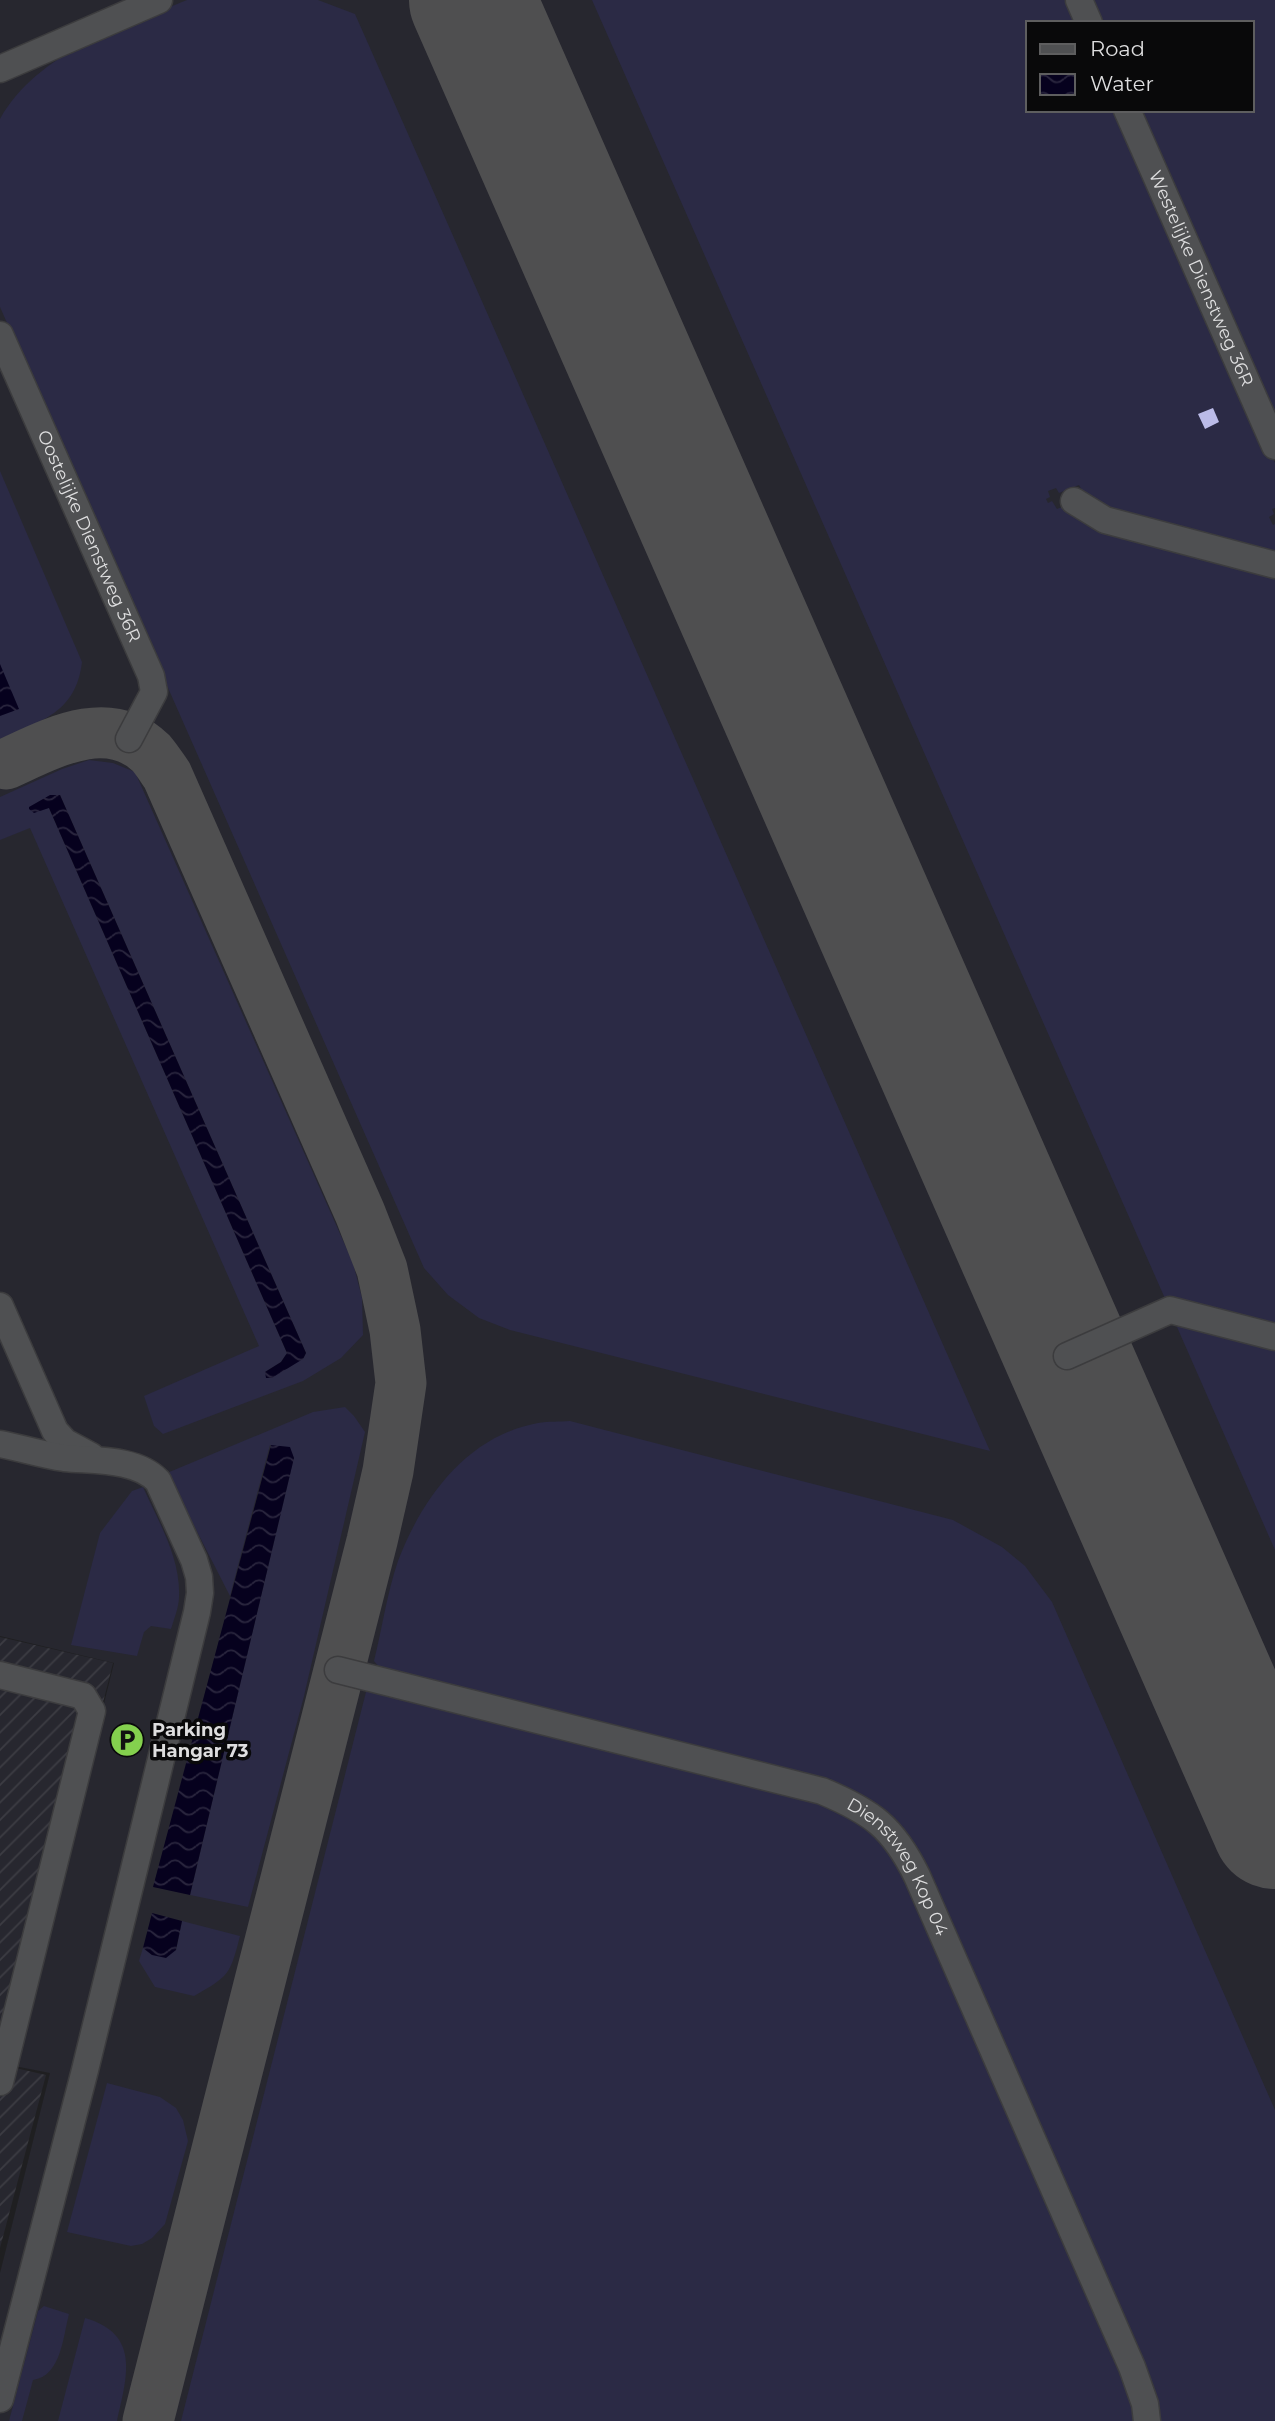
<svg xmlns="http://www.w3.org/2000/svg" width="1275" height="2421" viewBox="0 0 1275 2421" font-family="Montserrat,sans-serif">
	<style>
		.built { fill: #27272f; fill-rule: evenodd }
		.industrial { fill: url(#industrial-furrows) }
		.grass { fill: #2b2a45; fill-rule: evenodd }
		.water { fill: url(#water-waves) }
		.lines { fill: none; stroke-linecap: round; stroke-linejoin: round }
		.taxiway { stroke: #4f4f50; stroke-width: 51 }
		.runway { stroke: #4f4f50; stroke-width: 126 }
		.building { fill: #bbbbe8 }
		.minor-casing { stroke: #3c3c3e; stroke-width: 29 }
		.minor { stroke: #4f5052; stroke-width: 26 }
		.labels { text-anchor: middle; stroke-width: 7; stroke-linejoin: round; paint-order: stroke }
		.street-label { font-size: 18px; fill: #dededf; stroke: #09090a }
		.poi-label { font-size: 18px; font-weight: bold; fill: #dededf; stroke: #09090a; text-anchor: start }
	</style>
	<defs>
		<pattern id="industrial-furrows" width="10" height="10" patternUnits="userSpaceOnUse" patternTransform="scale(1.75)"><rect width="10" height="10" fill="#27272f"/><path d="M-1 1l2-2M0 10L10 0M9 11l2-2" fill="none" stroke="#3c3c43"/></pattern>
		<pattern id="water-waves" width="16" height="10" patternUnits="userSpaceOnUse" patternTransform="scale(1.75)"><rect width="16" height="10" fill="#06011e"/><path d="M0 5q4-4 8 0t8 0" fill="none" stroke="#2a263e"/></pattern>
	</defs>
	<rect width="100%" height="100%" fill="#1f1f21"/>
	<!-- built -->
	<path class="built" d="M0 0H1275V2421H0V2273L50 2073 14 2066 114 1663 0 1636ZM1028 23H1252V110H1028Z"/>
	<!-- industrial -->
	<path class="industrial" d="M0 1637 113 1663 11 2067 46 2075 0 2248Z"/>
	<!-- grass -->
	<g class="grass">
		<path d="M187 0H318L355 14 990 1451 510 1330 479 1318 448 1295 424 1268 0 307V119C38 52 120 28 187 0Z"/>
		<path d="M592 0H1071L1081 23H1028V110H1120L1275 463V508L1272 509 1274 514 1269 517 1273 525 1275 524V561L1088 501 1079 485 1059 493 1056 488 1048 491 1050 497 1046 499 1048 503 1052 501 1057 509 1064 506 1074 516 1275 569V1330L1167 1303Z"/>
		<path d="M1085 0H1275V432L1134 110H1252V23H1095Z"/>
		<path d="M0 471 82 662C76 713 41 721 0 739Z"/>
		<path d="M89 760 113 763 135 772 353 1263 362 1298 363 1335 341 1358 303 1381 163 1434 154 1426 144 1396 259 1346 30 828 0 840V797L62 769ZM60 795 306 1353 303 1359 265 1372 281 1362 287 1353 49 808Z"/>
		<path d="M1192 1323 1275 1345V1550L1177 1327Z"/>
		<path d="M345 1407 354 1416 365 1432 304 1696 248 1907 190 1895 294 1457 270 1445 230 1596 167 1473 313 1412Z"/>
		<path d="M570 1421 953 1520 1002 1547 1025 1566 1052 1602 1275 2110V2421H1154L882 1815 385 1674 374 1661C382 1629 387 1593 398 1561 422 1498 467 1436 538 1423 548 1421 560 1422 570 1421Z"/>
		<path d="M143 1487C158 1521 181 1558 179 1597 179 1607 174 1619 171 1629L151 1626 144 1632 137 1656 71 1645 100 1533 132 1491Z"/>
		<path d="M381 1688 845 1808 896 1853 1134 2389 1140 2421H181L366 1692Z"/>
		<path d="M182 1921 240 1936C230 1975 229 1976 194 1996L155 1987 139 1961 143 1948 152 1955 176 1950Z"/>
		<path d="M107 2083 160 2097 176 2108 183 2120 188 2141 165 2224 152 2238 142 2244 131 2246 67 2232Z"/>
		<path d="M44 2306 69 2314C63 2337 61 2376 33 2380L22 2421H9L38 2311Z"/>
		<path d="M85 2318C141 2334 127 2377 117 2421H58Z"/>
	</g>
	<!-- water -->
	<g class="water">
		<path d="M0 664 19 709 0 716Z"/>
		<path d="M50 795H60L306 1353 303 1359 272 1378H266L265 1372 281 1362 287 1353 49 808 34 813 29 809V807Z"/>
		<path d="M271 1445 290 1447 294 1458 190 1895 153 1887Z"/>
		<path d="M152 1913 182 1921 176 1950 166 1958 152 1955 143 1948Z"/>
	</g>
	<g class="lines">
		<!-- taxiway -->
		<path class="taxiway" d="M6 764C50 744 108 711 151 753 157 760 162 768 167 775L360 1213 382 1269 395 1330 401 1383 388 1471 372 1541 148 2421"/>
		<!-- runway -->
		<path class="runway" d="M472 0 1275 1826"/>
	</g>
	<!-- building -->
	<path class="building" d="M1213 408 1219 422 1205 429 1198 414Z"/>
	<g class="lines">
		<!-- minor casing -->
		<g class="minor-casing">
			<g id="minor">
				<path d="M1079 0 1089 23"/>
				<path d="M0 69 159 0"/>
				<path id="s1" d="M1127 110 1275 446"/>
				<path id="s2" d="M0 335 151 676 154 692 129 739"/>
				<path d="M1074 501 1105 520 1275 565"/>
				<path d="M0 1306 55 1431 65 1442 91 1456"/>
				<path d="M1067 1356 1170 1310 1275 1337"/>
				<path d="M0 1444C21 1448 43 1455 64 1458 94 1461 136 1458 158 1481L194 1560 199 1577 200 1593 197 1612 85 2070 0 2399"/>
				<path id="s3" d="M338 1670 822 1791C872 1812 893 1827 917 1876L1132 2367 1145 2404 1147 2421"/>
				<path d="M0 1675 83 1696 92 1711 0 2082"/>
			</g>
		</g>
		<!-- minor -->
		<use href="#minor" class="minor"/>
	</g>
	<!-- icons -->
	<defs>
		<g id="parking-disc" transform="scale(1.75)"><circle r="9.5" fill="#84d04e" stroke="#09090a"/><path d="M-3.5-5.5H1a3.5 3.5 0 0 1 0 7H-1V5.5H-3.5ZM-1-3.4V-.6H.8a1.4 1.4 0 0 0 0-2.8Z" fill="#111"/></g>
	</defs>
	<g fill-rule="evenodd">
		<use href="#parking-disc" x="127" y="1740"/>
	</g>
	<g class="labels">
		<!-- street labels -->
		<g class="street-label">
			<text dy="6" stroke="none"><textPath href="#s1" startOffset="184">Westelijke Dienstweg 36R</textPath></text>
			<text dy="6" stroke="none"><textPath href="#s2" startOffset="220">Oostelijke Dienstweg 36R</textPath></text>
			<text dy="6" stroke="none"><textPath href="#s3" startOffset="611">Dienstweg Kop 04</textPath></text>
		</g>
		<!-- poi labels -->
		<g class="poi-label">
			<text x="152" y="1736">Parking<tspan x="152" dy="21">Hangar 73</tspan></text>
		</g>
	</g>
	<!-- legend -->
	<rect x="1026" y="21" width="228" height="91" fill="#09090a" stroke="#5e5e5f" stroke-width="2"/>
	<rect x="1040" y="44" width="35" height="10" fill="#4f5052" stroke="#5e5e5f" stroke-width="2"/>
	<text x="1090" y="56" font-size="21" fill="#dededf">Road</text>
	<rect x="1040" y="74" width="35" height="21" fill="url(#water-waves)" stroke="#5e5e5f" stroke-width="2"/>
	<text x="1090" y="91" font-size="21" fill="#dededf">Water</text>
</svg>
